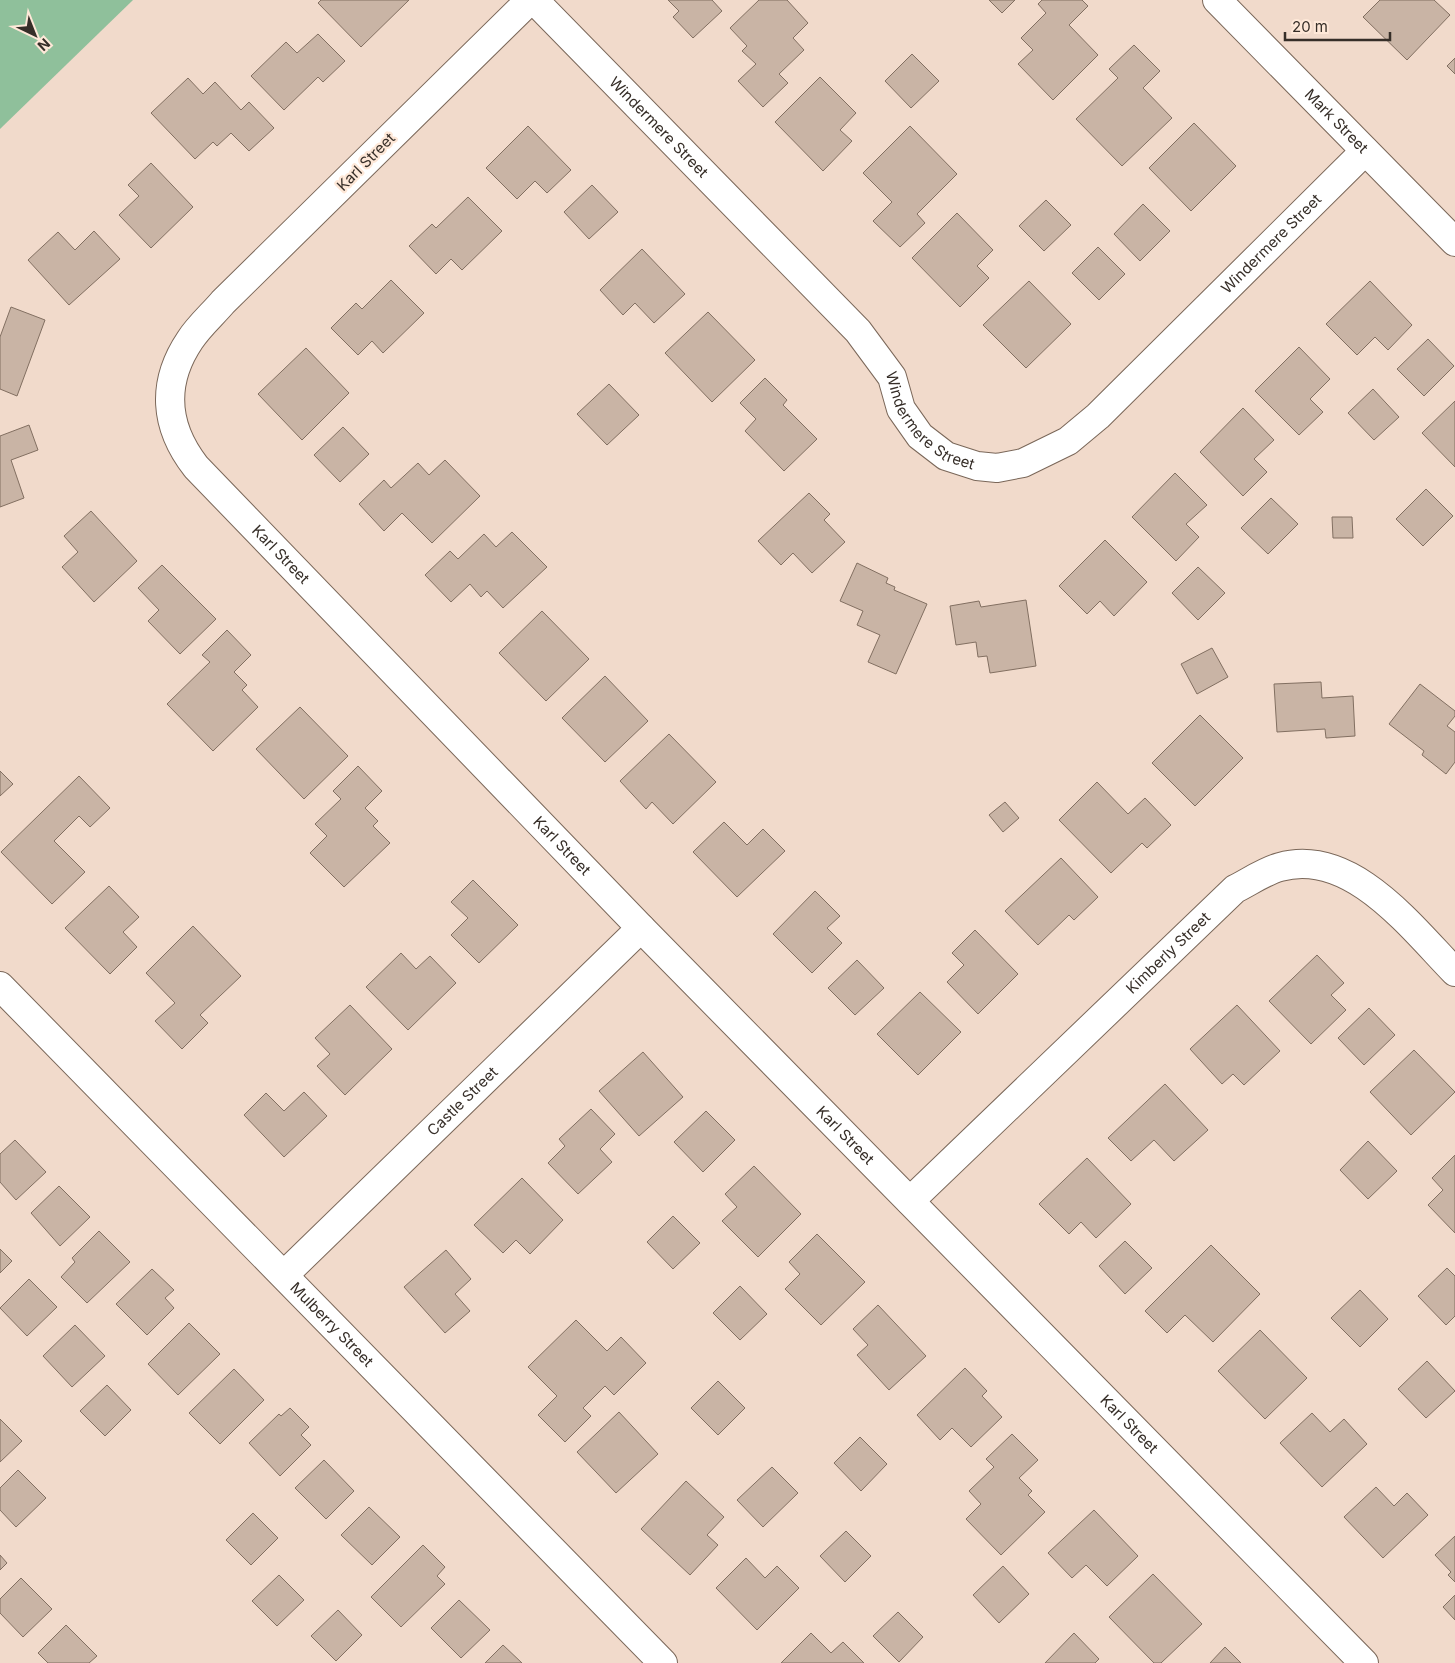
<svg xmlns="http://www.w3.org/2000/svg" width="1455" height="1663" viewBox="0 0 1455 1663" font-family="Inter,sans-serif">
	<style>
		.green { fill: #8fc09b }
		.building { fill: #c9b4a5; stroke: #826f61 }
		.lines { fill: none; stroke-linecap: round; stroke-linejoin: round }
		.minor-casing { stroke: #7a6759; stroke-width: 30 }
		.minor { stroke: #fff; stroke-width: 28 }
		.labels { text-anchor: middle; stroke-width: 4.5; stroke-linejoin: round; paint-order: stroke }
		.street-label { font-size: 15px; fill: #362e28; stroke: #fee8d8 }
	</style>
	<rect width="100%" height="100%" fill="#f1dacb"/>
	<!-- green -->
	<path class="green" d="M0 0H133L0 129Z"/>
	<!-- building -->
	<g class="building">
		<path d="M321 0H409L361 47 318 3Z"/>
		<path d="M668 0H712L722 11 693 38 673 17 679 11Z"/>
		<path d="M759 0H787L808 23 793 38 804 50 779 74 788 83 763 107 738 81 756 64 742 51 747 46 730 28Z"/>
		<path d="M989 0H1015L1002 13Z"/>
		<path d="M1042 0H1082L1088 6 1069 25 1098 55 1053 100 1018 64 1033 50 1021 38 1046 13 1038 4Z"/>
		<path d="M1380 0H1434L1450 15 1407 60 1363 17Z"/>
		<path d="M318 34 345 61 323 82 318 77 284 110 251 76 286 42 297 53Z"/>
		<path d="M1134 45 1160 71 1143 88 1172 118 1122 166 1076 119 1118 78 1109 69Z"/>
		<path d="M912 54 939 81 911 108 885 81Z"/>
		<path d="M1455 58V74L1447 66Z"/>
		<path d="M820 77 856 113 840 130 852 141 823 171 775 122Z"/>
		<path d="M188 78 203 94 215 82 241 110 249 102 274 128 249 151 231 133 217 146 213 142 195 159 151 113Z"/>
		<path d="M1194 123 1236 166 1191 211 1149 168Z"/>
		<path d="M528 126 571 170 547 193 535 181 517 199 486 168Z"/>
		<path d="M910 126 957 174 917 214 925 223 900 247 873 221 892 202 863 173Z"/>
		<path d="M151 163 193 207 151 248 119 215 139 196 128 185Z"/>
		<path d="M592 185 618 212 589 239 564 212Z"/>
		<path d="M468 197 502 231 462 270 451 259 436 274 409 246 432 224 436 228Z"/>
		<path d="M1046 200 1071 225 1044 251 1019 226Z"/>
		<path d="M1143 204 1170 231 1140 261 1114 234Z"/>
		<path d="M957 213 993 250 977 266 989 278 960 307 912 258Z"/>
		<path d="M94 231 120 259 69 305 28 260 58 232 75 250Z"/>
		<path d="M1098 247 1125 274 1099 300 1072 273Z"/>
		<path d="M642 249 685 294 654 323 635 303 623 315 600 290Z"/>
		<path d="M391 280 424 313 383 353 372 341 358 355 331 328 356 303 362 309Z"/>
		<path d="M1029 281 1071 324 1026 368 983 325Z"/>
		<path d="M1370 281 1412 325 1388 350 1375 337 1357 355 1326 324Z"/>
		<path d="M11 307 45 320 17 396 0 389V337Z"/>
		<path d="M708 312 755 360 712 402 665 353Z"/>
		<path d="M1428 339 1454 366 1424 396 1397 369Z"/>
		<path d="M1299 347 1330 379 1310 399 1323 412 1299 435 1255 391Z"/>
		<path d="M306 348 349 393 302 440 258 394Z"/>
		<path d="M765 378 787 400 783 405 817 439 784 471 745 431 756 419 740 403Z"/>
		<path d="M609 384 639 415 607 445 577 414Z"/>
		<path d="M1373 389 1399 417 1374 440 1348 413Z"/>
		<path d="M1455 401V467L1422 433Z"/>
		<path d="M1243 408 1274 440 1254 459 1267 472 1243 496 1200 452Z"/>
		<path d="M29 425 38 450 11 460 24 498 0 507V436Z"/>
		<path d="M343 427 369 454 340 482 314 455Z"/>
		<path d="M445 460 480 496 432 543 402 513 384 531 359 504 384 480 391 488 418 463 429 475Z"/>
		<path d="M1175 473 1207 505 1186 524 1199 537 1176 561 1132 517Z"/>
		<path d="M1426 489 1453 516 1423 546 1396 519Z"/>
		<path d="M809 493 830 514 824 520 845 542 812 573 793 553 781 565 758 541Z"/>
		<path d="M1271 498 1298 524 1268 554 1241 528Z"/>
		<path d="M91 511 137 561 94 602 62 567 78 552 64 536Z"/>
		<path d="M1332 517H1352L1353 538H1333Z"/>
		<path d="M512 532 547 567 503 608 487 591 481 597 470 584 451 602 425 575 450 551 458 559 484 534 496 547Z"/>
		<path d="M1105 540 1147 582 1114 616 1100 601 1087 614 1059 586Z"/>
		<path d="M857 563 888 578 886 583 895 587 894 590 927 604 896 674 868 662 880 635 857 625 863 611 840 601Z"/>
		<path d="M162 565 216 619 180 654 148 621 159 610 138 588Z"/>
		<path d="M1198 567 1225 593 1198 620 1172 593Z"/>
		<path d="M1026 600 1036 666 990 673 987 656 978 657 976 642 956 645 950 606 979 601 981 607Z"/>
		<path d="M542 611 589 659 546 701 499 653Z"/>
		<path d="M227 630 251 655 234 672 247 685 242 690 258 707 213 751 167 704 210 662 202 655Z"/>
		<path d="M1212 648 1228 677 1197 694 1181 664Z"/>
		<path d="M605 676 648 721 605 762 562 718Z"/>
		<path d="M1321 682 1322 698 1353 696 1355 736 1326 738 1325 729 1277 732 1274 684Z"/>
		<path d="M1420 684 1455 711V716L1447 726 1455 732V762L1446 774 1422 755 1424 751 1389 724Z"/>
		<path d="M300 707 348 756 304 799 256 749Z"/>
		<path d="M1200 715 1243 758 1195 806 1152 763Z"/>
		<path d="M669 734 716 782 673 824 652 802 646 809 620 781Z"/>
		<path d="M358 766 382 791 365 808 378 821 373 826 390 843 344 887 310 853 327 836 315 824 341 799 333 791Z"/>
		<path d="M0 771 13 784 0 796Z"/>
		<path d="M79 776 110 808 90 827 79 816 54 841 85 872 52 904 1 852Z"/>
		<path d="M1097 782 1128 814 1145 798 1171 825 1147 848 1142 843 1111 873 1059 820Z"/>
		<path d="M1005 802 1019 818 1003 832 989 815Z"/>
		<path d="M724 822 747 845 763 829 785 851 737 897 693 852Z"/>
		<path d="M1061 858 1098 897 1074 920 1069 915 1038 945 1005 911Z"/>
		<path d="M473 880 518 925 479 963 451 935 468 918 451 902Z"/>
		<path d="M109 886 139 917 123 932 137 947 110 974 65 928Z"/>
		<path d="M815 891 840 916 827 928 842 943 812 973 773 934Z"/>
		<path d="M193 926 241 976 200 1015 208 1023 182 1049 155 1021 175 1003 146 973Z"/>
		<path d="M975 930 1018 974 978 1014 947 982 964 965 952 953Z"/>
		<path d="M401 953 416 969 430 956 456 983 408 1030 366 987Z"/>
		<path d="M1317 955 1344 983 1331 995 1346 1010 1311 1044 1269 1001Z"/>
		<path d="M857 960 884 988 855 1015 828 988Z"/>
		<path d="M920 992 961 1032 918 1075 877 1034Z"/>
		<path d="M350 1005 392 1049 345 1095 317 1066 330 1054 315 1038Z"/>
		<path d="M1237 1005 1280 1051 1244 1085 1233 1074 1222 1084 1190 1049Z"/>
		<path d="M1369 1008 1395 1035 1364 1065 1338 1038Z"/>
		<path d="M1414 1050 1455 1092 1411 1135 1370 1092Z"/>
		<path d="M643 1052 683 1097 639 1136 599 1091Z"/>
		<path d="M1165 1084 1208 1130 1174 1161 1154 1140 1131 1161 1108 1138Z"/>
		<path d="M304 1092 327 1116 284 1157 244 1115 266 1093 284 1111Z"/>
		<path d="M591 1109 615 1134 600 1149 612 1162 578 1194 548 1163 565 1146 559 1139Z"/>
		<path d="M706 1111 735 1140 703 1172 674 1142Z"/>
		<path d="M15 1140 46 1172 16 1200 0 1182V1154Z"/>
		<path d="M1368 1141 1397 1171 1368 1199 1340 1170Z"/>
		<path d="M1455 1155V1233L1428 1205 1443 1190 1432 1178Z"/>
		<path d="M1087 1158 1131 1204 1096 1238 1081 1222 1069 1234 1039 1204Z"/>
		<path d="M754 1166 801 1214 758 1257 722 1221 737 1207 725 1194Z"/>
		<path d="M522 1178 563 1220 530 1254 516 1240 503 1253 474 1225Z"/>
		<path d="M59 1186 90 1217 60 1246 31 1213Z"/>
		<path d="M673 1216 700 1243 673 1269 647 1242Z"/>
		<path d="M99 1231 130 1262 87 1303 61 1277 75 1262 72 1258Z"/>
		<path d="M817 1234 865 1282 821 1325 785 1289 800 1274 789 1262Z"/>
		<path d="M1125 1241 1152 1268 1125 1294 1099 1266Z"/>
		<path d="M1211 1245 1260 1294 1213 1342 1185 1315 1167 1333 1145 1311Z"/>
		<path d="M0 1249 12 1261 0 1273Z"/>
		<path d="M446 1250 471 1279 455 1294 470 1311 445 1333 404 1287Z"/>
		<path d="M1447 1268 1455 1276V1316L1446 1325 1418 1296Z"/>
		<path d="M152 1269 174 1290 165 1298 174 1308 147 1335 116 1304Z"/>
		<path d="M29 1279 57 1307 27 1336 0 1308Z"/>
		<path d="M740 1286 767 1314 740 1340 713 1313Z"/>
		<path d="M1360 1290 1388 1319 1360 1347 1331 1318Z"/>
		<path d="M878 1305 926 1356 889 1390 857 1355 868 1345 853 1329Z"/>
		<path d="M576 1320 607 1351 621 1337 646 1363 614 1395 605 1386 583 1408 591 1416 565 1442 538 1415 557 1396 528 1367Z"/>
		<path d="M189 1323 220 1354 178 1395 148 1364Z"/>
		<path d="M75 1325 105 1356 72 1387 43 1356Z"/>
		<path d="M1260 1330 1307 1378 1265 1419 1218 1371Z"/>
		<path d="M1427 1361 1455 1391 1426 1418 1398 1389Z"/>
		<path d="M965 1368 987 1391 982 1396 1002 1417 971 1447 952 1428 940 1440 917 1415Z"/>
		<path d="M234 1369 264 1400 220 1444 189 1413Z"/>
		<path d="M718 1381 745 1408 718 1435 691 1408Z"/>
		<path d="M107 1385 131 1410 105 1436 80 1411Z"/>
		<path d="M290 1408 309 1427 301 1435 311 1445 280 1476 249 1443 279 1414 281 1416Z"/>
		<path d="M619 1412 658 1454 616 1493 577 1452Z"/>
		<path d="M1312 1413 1330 1432 1344 1419 1367 1444 1322 1487 1280 1443Z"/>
		<path d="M0 1419 22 1441 0 1462Z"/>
		<path d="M1012 1434 1038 1460 1019 1478 1032 1491 1028 1495 1045 1512 1001 1555 966 1519 981 1504 969 1491 994 1467 986 1459Z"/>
		<path d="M860 1437 887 1464 861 1491 834 1463Z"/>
		<path d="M324 1460 354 1491 326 1519 295 1488Z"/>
		<path d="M772 1467 798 1493 763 1527 737 1500Z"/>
		<path d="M18 1470 46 1498 16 1527 0 1510V1488Z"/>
		<path d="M686 1481 724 1517 707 1535 718 1545 690 1575 641 1529Z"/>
		<path d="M1376 1487 1394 1506 1407 1493 1428 1515 1383 1558 1344 1517Z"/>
		<path d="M369 1507 400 1537 372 1565 341 1535Z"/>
		<path d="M1094 1510 1138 1556 1107 1586 1086 1565 1072 1578 1048 1553Z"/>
		<path d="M253 1513 278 1538 251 1565 226 1540Z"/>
		<path d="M846 1531 871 1556 845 1582 820 1556Z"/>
		<path d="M1455 1536V1582L1448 1575 1451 1572 1435 1555Z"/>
		<path d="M423 1545 445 1567 437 1576 445 1584 401 1627 371 1597Z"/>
		<path d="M0 1555 7 1563 0 1570Z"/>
		<path d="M746 1558 765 1578 777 1566 799 1588 757 1630 716 1588Z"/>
		<path d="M1003 1566 1029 1594 999 1623 973 1595Z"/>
		<path d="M1153 1574 1202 1624 1161 1663H1154L1109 1617Z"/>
		<path d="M279 1575 304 1600 277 1626 252 1601Z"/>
		<path d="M21 1578 52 1609 23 1637 0 1613V1599Z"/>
		<path d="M1455 1595V1620L1443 1607Z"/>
		<path d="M459 1600 490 1630 461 1658 431 1628Z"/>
		<path d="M338 1610 362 1635 336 1661 311 1636Z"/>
		<path d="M898 1612 923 1637 899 1662 873 1636Z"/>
		<path d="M66 1625 97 1656 89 1663H48L38 1653Z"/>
		<path d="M811 1633 831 1653 843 1642 864 1663H781Z"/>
		<path d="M1074 1633 1099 1659 1095 1663H1045Z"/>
		<path d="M503 1645 522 1663H485Z"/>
		<path d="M1225 1647 1241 1663H1210Z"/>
	</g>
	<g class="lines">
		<!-- minor casing -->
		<g class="minor-casing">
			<g id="minor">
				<path id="s1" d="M530 0 223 302C213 314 199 326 190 340 161 383 164 426 196 467L641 928 1364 1663"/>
				<path id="s2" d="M534 0 858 331 892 377 901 409 920 436 946 456 977 466 997 468 1023 463 1068 441 1098 416 1365 151"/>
				<path id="s3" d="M1217 0 1455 242"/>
				<path id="s4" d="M0 986 663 1663"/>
				<path id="s5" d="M910 1201 1235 889C1249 882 1265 871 1280 867 1351 847 1411 927 1455 972"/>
				<path id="s6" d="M284 1275 641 928"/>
			</g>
		</g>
		<!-- minor -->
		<use href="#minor" class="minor"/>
	</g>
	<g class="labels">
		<!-- street labels -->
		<g class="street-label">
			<text dy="5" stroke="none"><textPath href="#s3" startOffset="170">Mark Street</textPath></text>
			<text dy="5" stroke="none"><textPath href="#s2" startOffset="178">Windermere Street</textPath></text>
			<text transform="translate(366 162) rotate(-45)" y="5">Karl Street</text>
			<text dy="5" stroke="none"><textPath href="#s2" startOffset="1032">Windermere Street</textPath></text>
			<text dy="5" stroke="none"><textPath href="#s2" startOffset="582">Windermere Street</textPath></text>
			<text dy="5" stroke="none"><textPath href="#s1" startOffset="740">Karl Street</textPath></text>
			<text dy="5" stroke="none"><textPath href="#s1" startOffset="1145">Karl Street</textPath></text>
			<text dy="5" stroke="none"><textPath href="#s5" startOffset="358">Kimberly Street</textPath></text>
			<text dy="5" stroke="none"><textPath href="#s6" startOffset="249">Castle Street</textPath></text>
			<text dy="5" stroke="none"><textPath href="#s1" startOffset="1550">Karl Street</textPath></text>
			<text dy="5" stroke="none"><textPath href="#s4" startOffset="474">Mulberry Street</textPath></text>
			<text dy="5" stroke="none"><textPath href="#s1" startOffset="1955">Karl Street</textPath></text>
		</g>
	</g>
	<!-- north arrow -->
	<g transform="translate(35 35) rotate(137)" stroke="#fee8d8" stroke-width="4" paint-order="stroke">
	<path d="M0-4L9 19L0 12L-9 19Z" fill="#362e28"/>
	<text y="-8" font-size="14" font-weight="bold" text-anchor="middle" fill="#362e28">N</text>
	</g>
	<!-- scale -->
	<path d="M1285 32v8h105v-8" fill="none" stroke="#362e28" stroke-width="2.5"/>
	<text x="1292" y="32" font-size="15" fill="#362e28" stroke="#fee8d8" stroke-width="4" paint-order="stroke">20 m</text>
</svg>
